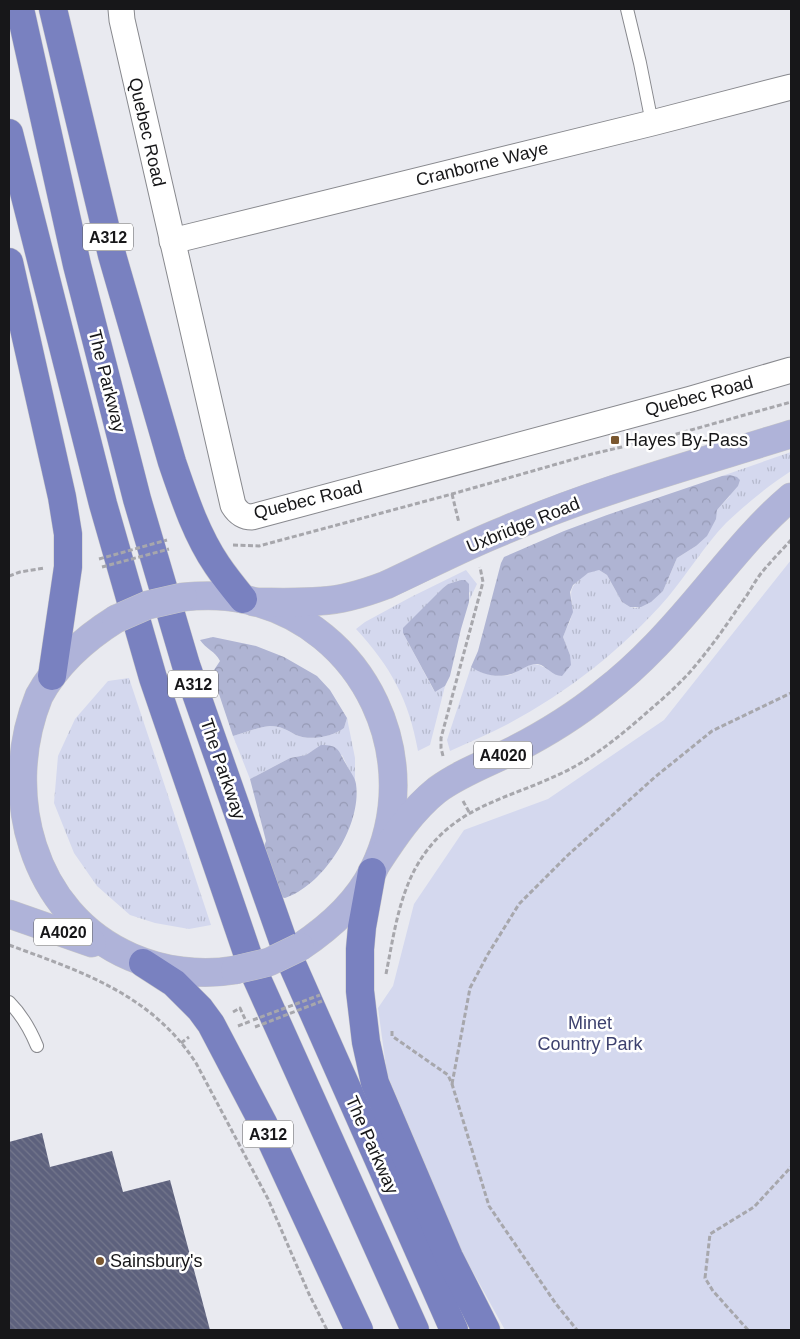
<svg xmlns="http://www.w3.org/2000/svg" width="800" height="1339" viewBox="0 0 800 1339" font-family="Helvetica,sans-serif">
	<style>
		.grass { fill: url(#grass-tufts) }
		.forest { fill: url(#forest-crowns) }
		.park { fill: #d4d8ee }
		.building { fill: url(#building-back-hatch) }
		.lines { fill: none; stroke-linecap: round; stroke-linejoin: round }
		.lane-casing { stroke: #88898e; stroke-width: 14 }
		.street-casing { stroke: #88898e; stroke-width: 27 }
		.primary-casing { stroke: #c7c7c8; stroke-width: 29 }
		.highway-casing { stroke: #c7c7c8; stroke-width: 29 }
		.path { stroke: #a7a7ac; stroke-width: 3; stroke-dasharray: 5 2.5; stroke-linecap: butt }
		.lane { stroke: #fff; stroke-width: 12 }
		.street { stroke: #fff; stroke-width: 25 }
		.primary { stroke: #afb3d9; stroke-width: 28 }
		.highway { stroke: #7981c0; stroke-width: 28 }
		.primary-bridge-casing { stroke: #c7c7c8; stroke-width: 29; stroke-linecap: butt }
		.path-bridge { stroke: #a7a7ac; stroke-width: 3; stroke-dasharray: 5 2.5; stroke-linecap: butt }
		.primary-bridge { stroke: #afb3d9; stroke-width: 28 }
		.poi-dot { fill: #7a572f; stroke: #fff; stroke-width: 2 }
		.labels { text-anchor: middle; stroke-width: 5; stroke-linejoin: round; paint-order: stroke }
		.shield { fill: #fff; stroke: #5d5d5e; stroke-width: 1 }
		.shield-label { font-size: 16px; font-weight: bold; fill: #171719 }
		.street-label { font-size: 18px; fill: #171719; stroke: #fff }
		.poi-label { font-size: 18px; fill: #171719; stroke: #fff; text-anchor: start }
		.park-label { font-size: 18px; fill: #3e426f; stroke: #fff }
	</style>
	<defs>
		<pattern id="grass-tufts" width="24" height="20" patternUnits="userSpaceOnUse" patternTransform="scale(1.25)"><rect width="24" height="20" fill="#d4d8ee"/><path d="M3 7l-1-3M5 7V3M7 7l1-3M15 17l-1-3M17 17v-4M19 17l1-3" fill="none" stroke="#b5b9cc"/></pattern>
		<pattern id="forest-crowns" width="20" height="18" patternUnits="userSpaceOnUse" patternTransform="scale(1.25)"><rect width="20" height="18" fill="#afb4d3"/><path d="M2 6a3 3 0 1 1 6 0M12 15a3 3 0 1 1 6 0" fill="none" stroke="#969ab5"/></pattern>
		<pattern id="building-back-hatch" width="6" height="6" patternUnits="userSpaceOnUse" patternTransform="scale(1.25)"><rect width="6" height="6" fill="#5d617d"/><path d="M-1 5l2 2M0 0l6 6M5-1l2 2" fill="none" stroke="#74778c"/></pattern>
	</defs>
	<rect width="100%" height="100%" fill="#e9eaf0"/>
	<!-- grass -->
	<g class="grass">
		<path d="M791 452V471C768 486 746 504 726 523 704 546 688 573 668 597 623 649 568 692 508 724 489 734 469 742 450 751L447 740 471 667C482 674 497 678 510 675 521 671 531 659 543 667L570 655 563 637C565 630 569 625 571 618 576 597 562 592 584 575 589 572 593 570 599 570L607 575 622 602 630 607 636 608 663 591 677 558 696 546 715 515 717 510 730 496V475L722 476Z"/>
		<path d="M466 570 477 584 469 601 470 593 461 580 448 584 443 588 403 633 433 689 435 692 445 686 430 745 418 751C409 700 391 667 356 629L365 622 411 597Z"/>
		<path d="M129 678 211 925 189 929 155 923 130 915 97 886 74 853 54 803 58 756 75 719 108 681Z"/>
		<path d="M347 718 355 758V782L342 755 312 751 306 755 290 758 250 779 233 736C245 733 258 727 270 726 281 726 287 730 296 735 309 741 332 737 344 728Z"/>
	</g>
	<!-- forest -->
	<g class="forest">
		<path d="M730 475 737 477 740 480 738 486 717 510 716 519 707 536 696 546 677 558 663 591 651 602 641 607H630L622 602 607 575 599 570 588 573 573 585 570 592 573 612 563 637 570 655 571 665 562 676C552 676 547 666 538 664 530 663 523 669 516 672 502 679 484 676 471 667L478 651 501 563 504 557 564 531 607 515 722 476Z"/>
		<path d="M461 580H465L469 584V602L461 629 450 676 445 686 435 692 403 633V628L443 588 448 584Z"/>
		<path d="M213 637 256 646 284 657 317 676 330 690 347 718 344 728C332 737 310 741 296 735 287 730 281 726 270 726 258 727 245 733 233 736L212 673 220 661C215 651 206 649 200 640Z"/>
		<path d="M321 745C339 745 338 750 346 764 349 770 355 777 356 784 362 825 324 885 285 898L280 897 263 849 266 841 250 779 290 758 306 755Z"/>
	</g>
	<!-- park -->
	<path class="park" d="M791 560V1330H505L463 1254 387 1074 378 1008 393 986 414 904 464 830 548 799 664 720Z"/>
	<!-- building -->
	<path class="building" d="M42 1133 50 1167 112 1151 123 1192 170 1180 210 1330H9V1142Z"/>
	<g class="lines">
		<!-- lane casing -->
		<g class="lane-casing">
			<g id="lane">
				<path d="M627 9 640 63 652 123"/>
				<path d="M9 1002C22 1015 30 1029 37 1046"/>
			</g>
		</g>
		<!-- street casing -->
		<g class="street-casing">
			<g id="street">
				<path d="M121 9 122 20 233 505C238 513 243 517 252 517L691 399 791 370"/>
				<path d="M172 241 652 123 791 87"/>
			</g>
		</g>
		<!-- primary casing -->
		<g class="primary-casing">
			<g id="primary">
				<path d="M183 597C203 595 224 595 243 599 366 624 428 761 373 871 357 903 330 927 300 947"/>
				<path d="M254 602C276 602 299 603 321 601 343 600 365 593 386 585 425 567 463 547 503 531 596 491 695 464 791 434"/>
				<path d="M116 619C84 639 57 663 39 696 0 792 31 914 131 957 163 971 200 976 235 970"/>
				<path d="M377 863C394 837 412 810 437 790 460 773 488 763 514 750 545 734 576 715 603 693 641 664 673 628 704 591 732 558 758 525 791 497"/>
				<path d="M9 914 92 943"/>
			</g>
		</g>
		<!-- highway casing -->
		<g class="highway-casing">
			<g id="highway">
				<path d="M20 9 77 265 137 499 186 665 288 955 454 1330"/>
				<path d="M53 9 112 255 172 462C184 497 196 534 217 565 225 577 234 588 243 599"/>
				<path d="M9 133 103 504 153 678 253 970 415 1330"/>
				<path d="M9 262 62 497 68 534V567L52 676"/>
				<path d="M372 872 362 927 360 949V991L366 1042 375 1083 449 1257 486 1330"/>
				<path d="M143 963 174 983 200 1009 211 1024 263 1123 359 1330"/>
			</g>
		</g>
		<!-- path -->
		<g class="path">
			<path d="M452 494 459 523"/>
			<path d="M233 545 259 546 452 494 592 454 673 435 791 402"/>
			<path d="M9 576 20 572 44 568"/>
			<path d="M443 756 441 748V738L483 582 480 567"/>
			<path d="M463 801 469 812"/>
			<path d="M9 945C82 972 151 994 196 1063L268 1199 309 1294 327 1330"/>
			<path d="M386 974C393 939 398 901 415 869 451 803 511 800 570 769 599 754 627 730 652 708 665 697 678 685 690 672 709 650 726 626 742 602 750 592 755 580 763 571 772 560 782 550 791 540"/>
			<path d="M233 1012 240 1008 245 1019"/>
			<path d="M238 1026 251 1021"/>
			<path d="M392 1031V1036L448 1075 452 1084 489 1206 556 1304 577 1330"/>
			<path d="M181 1043 189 1037"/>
			<path d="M452 1084 470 988 488 954 519 904 568 855 655 777 712 731 791 693"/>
			<path d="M748 1330 713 1291 705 1278 710 1234 754 1207 791 1167"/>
		</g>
		<!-- lane -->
		<use href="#lane" class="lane"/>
		<!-- street -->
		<use href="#street" class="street"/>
		<!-- primary -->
		<use href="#primary" class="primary"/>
		<!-- highway -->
		<use href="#highway" class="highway"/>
		<!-- primary-bridge casing -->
		<g class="primary-bridge-casing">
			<g id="primary-bridge">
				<path d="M116 619 148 605 183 597"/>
				<path d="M235 970 269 962 300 947"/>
			</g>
		</g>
		<!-- path-bridge -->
		<g class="path-bridge">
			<path d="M99 559 167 540"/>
			<path d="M102 567 169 549"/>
			<path d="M253 1020 320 995"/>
			<path d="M255 1027 322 1001"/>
		</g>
		<!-- primary-bridge -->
		<use href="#primary-bridge" class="primary-bridge"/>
	</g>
	<!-- markers -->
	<g class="poi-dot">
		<rect x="610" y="435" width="10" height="10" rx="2.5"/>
		<circle cx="100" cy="1261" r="5"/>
	</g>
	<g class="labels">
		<!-- shield labels -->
		<g class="shield">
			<rect x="83" y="223.5" width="50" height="27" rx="4"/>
			<rect x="168" y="670.5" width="50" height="27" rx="4"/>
			<rect x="474" y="741.5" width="58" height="27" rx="4"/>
			<rect x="34" y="918.5" width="58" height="27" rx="4"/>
			<rect x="243" y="1120.5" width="50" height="27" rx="4"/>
		</g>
		<g class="shield-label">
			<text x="108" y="243">A312</text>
			<text x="193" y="690">A312</text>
			<text x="503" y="761">A4020</text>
			<text x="63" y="938">A4020</text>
			<text x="268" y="1140">A312</text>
		</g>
		<!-- street labels -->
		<g class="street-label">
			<text transform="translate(147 132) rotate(77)" y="6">Quebec Road</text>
			<text transform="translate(482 164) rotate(-14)" y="6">Cranborne Waye</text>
			<text transform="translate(107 381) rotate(76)" y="6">The Parkway</text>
			<text transform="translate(699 396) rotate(-15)" y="6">Quebec Road</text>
			<text transform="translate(308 500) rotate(-14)" y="6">Quebec Road</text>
			<text transform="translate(523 525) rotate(-22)" y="6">Uxbridge Road</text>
			<text transform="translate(223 769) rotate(71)" y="6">The Parkway</text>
			<text transform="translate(372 1145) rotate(66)" y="6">The Parkway</text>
		</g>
		<!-- poi labels -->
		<g class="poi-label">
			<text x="625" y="446">Hayes By-Pass</text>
			<text x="110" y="1267">Sainsbury's</text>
		</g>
		<!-- park labels -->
		<g class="park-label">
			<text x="590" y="1029">Minet<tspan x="590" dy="21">Country Park</tspan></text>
		</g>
	</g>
	<!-- border -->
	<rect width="800" height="1339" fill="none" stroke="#171719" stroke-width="20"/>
</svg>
